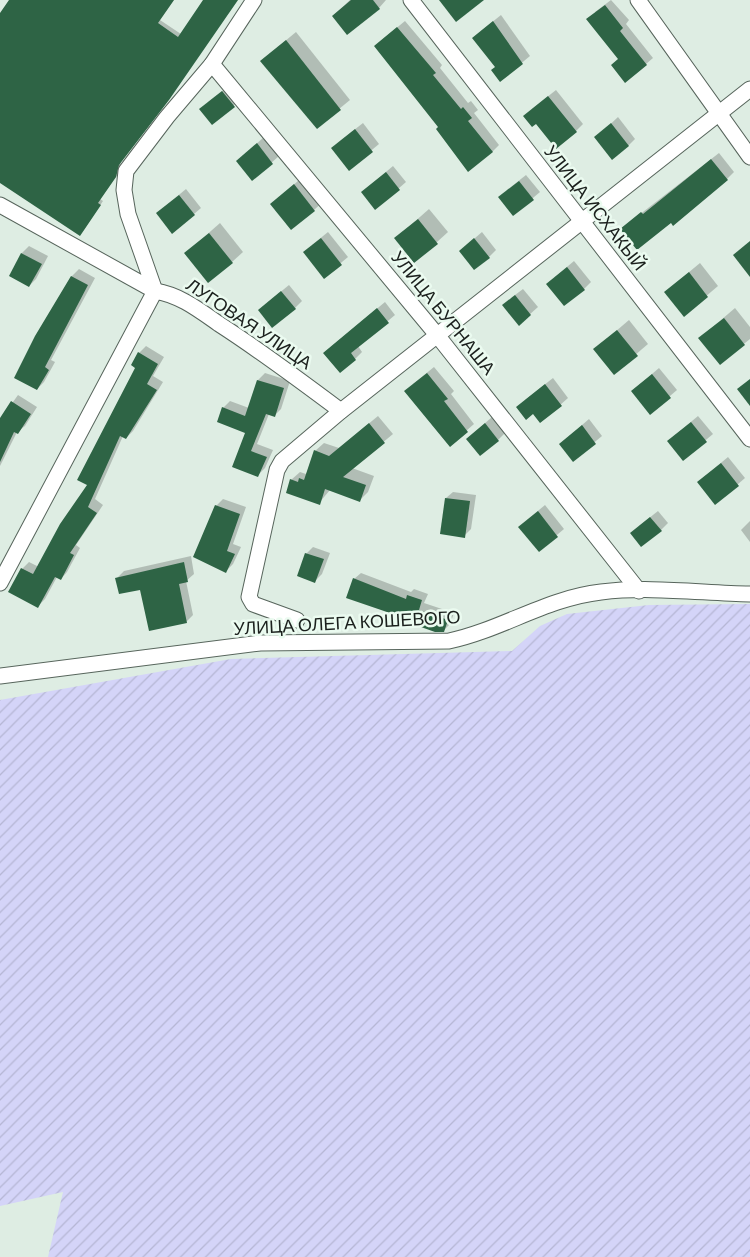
<svg xmlns="http://www.w3.org/2000/svg" width="750" height="1257" viewBox="0 0 750 1257" font-family="Barlow,sans-serif">
	<style>
		.garden { fill: url(#garden-furrows) }
		.shadow { fill: #0003 }
		.building { fill: #2e6445 }
		.lines { fill: none; stroke-linecap: round; stroke-linejoin: round }
		.street-casing { stroke: #57655c; stroke-width: 17 }
		.street { stroke: #fff; stroke-width: 15 }
		.labels { text-anchor: middle; stroke-width: 5; stroke-linejoin: round; paint-order: stroke }
		.street-label { font-size: 18px; fill: #1b201d; stroke: #ebfbf0 }
	</style>
	<defs>
		<pattern id="garden-furrows" width="10" height="10" patternUnits="userSpaceOnUse" patternTransform="scale(1.25)"><rect width="10" height="10" fill="#d4d4f8"/><path d="M-1 1l2-2M0 10L10 0M9 11l2-2" fill="none" stroke="#b5b6d4"/></pattern>
	</defs>
	<rect width="100%" height="100%" fill="#deede3"/>
	<!-- garden -->
	<path class="garden" d="M750 604V1257H48L63 1192 0 1206V700L231 659 512 651 540 626 567 614 649 605Z"/>
	<!-- shadow -->
	<g class="shadow">
		<path d="M10 0H174L160 20 181 34 204 0H238L121 161 119 173 100 199 103 201 83 231 0 181V15Z"/>
		<path d="M350 0H386L379 8 333 16Z"/>
		<path d="M611 0 629 20 626 24 653 58 646 64 619 59 595 12Z"/>
		<path d="M501 15 530 56 501 80 481 31Z"/>
		<path d="M405 21 442 65 440 68 468 103 471 101 478 110 474 113 499 145 492 152 383 39Z"/>
		<path d="M296 32 350 100 317 127 261 61Z"/>
		<path d="M230 85 241 99 212 124 208 102Z"/>
		<path d="M556 90 583 124 576 131 532 109Z"/>
		<path d="M618 117 635 139 628 146 601 133Z"/>
		<path d="M363 123 379 144 349 169 340 141Z"/>
		<path d="M264 137 279 156 252 180 237 161Z"/>
		<path d="M719 153 734 172 727 179 671 221 621 229Z"/>
		<path d="M393 166 406 182 375 209 362 192Z"/>
		<path d="M305 175 325 200 314 210 271 204Z"/>
		<path d="M526 175 540 192 514 214 507 190Z"/>
		<path d="M186 189 201 208 194 214 157 213Z"/>
		<path d="M429 209 448 232 415 262 396 238Z"/>
		<path d="M220 223 243 252 232 262 186 253Z"/>
		<path d="M328 232 348 257 324 277 312 245Z"/>
		<path d="M482 232 496 250 489 257 460 251Z"/>
		<path d="M29 246 48 256 36 279 29 286 10 276 22 253Z"/>
		<path d="M574 261 591 282 584 289 555 277Z"/>
		<path d="M700 263 718 286 684 315 665 292Z"/>
		<path d="M79 269 95 278 51 360 55 362 44 382 37 389 36 336 72 276Z"/>
		<path d="M289 285 302 301 295 308 267 303Z"/>
		<path d="M523 289 538 307 519 324 511 298Z"/>
		<path d="M385 302 395 315 358 346 362 352 355 359 332 346Z"/>
		<path d="M735 308 750 327V339L720 363 700 338Z"/>
		<path d="M629 320 648 344 614 373 595 349Z"/>
		<path d="M146 346 164 357 153 376 163 382 133 431 126 438 123 436 95 499 103 505 76 545 80 548 67 572 61 579 57 577 45 599 38 606 22 569 29 562 39 567 88 484 137 367 139 353Z"/>
		<path d="M434 367 454 391 451 394 474 424 450 445 413 384Z"/>
		<path d="M659 368 677 390 650 413 632 391Z"/>
		<path d="M265 373 290 381 281 409 274 416 269 414 257 444 273 450 265 468 258 475 234 466 247 432 223 408 230 401 249 408 258 380Z"/>
		<path d="M553 378 568 398 541 422 525 400Z"/>
		<path d="M18 395 37 407 25 426 17 432 0 466V420Z"/>
		<path d="M378 416 393 434 352 468 374 476 368 492 360 500 330 490 319 503 291 480 300 472 306 474 308 471 315 451 324 443 339 448Z"/>
		<path d="M698 416 713 434 683 459 668 441Z"/>
		<path d="M492 417 505 433 498 440 467 439Z"/>
		<path d="M589 419 602 436 573 460 560 444Z"/>
		<path d="M728 457 745 478 715 504 698 482Z"/>
		<path d="M453 492 476 495 471 529 464 536 446 498Z"/>
		<path d="M223 499 246 507 233 544 241 547 233 564 226 571 216 506Z"/>
		<path d="M545 505 564 529 539 550 527 520Z"/>
		<path d="M658 511 668 523 661 530 639 526Z"/>
		<path d="M750 521V542L741 530Z"/>
		<path d="M313 547 330 553 322 574 315 581 306 554Z"/>
		<path d="M191 556 194 574 186 581 193 615 186 622 141 589 117 578 124 571Z"/>
		<path d="M361 573 411 592 414 589 428 594 424 603 454 613 450 624 444 630 424 623 354 579Z"/>
	</g>
	<!-- building -->
	<g class="building">
		<path d="M9 0H174L158 23 178 37 203 0H238L169 100 119 165 116 177 98 203 101 205 80 236 0 183V13Z"/>
		<path d="M351 0H373L380 9 347 35 332 16Z"/>
		<path d="M439 0H484L456 22Z"/>
		<path d="M605 5 623 28 620 31 647 65 625 83 611 65 618 59 586 19Z"/>
		<path d="M493 21 523 64 500 82 491 70 495 67 472 38Z"/>
		<path d="M397 27 436 73 433 75 461 109 463 107 472 118 468 121 493 152 468 172 436 129 438 127 374 46Z"/>
		<path d="M286 40 341 110 317 129 260 61Z"/>
		<path d="M222 91 235 107 212 125 199 109Z"/>
		<path d="M548 96 577 132 556 149 536 124 532 127 523 116Z"/>
		<path d="M611 123 629 146 612 160 594 137Z"/>
		<path d="M355 129 373 152 349 171 331 148Z"/>
		<path d="M257 143 273 164 252 181 236 161Z"/>
		<path d="M711 159 728 180 673 226 671 223 637 250 620 229 641 212 643 214Z"/>
		<path d="M386 172 400 190 375 210 361 192Z"/>
		<path d="M519 181 534 200 513 216 498 197Z"/>
		<path d="M294 184 315 211 291 230 270 204Z"/>
		<path d="M179 195 195 215 172 234 156 213Z"/>
		<path d="M418 219 438 244 414 263 394 238Z"/>
		<path d="M209 233 233 263 208 283 184 253Z"/>
		<path d="M321 238 342 265 324 279 303 252Z"/>
		<path d="M474 238 490 258 474 270 459 251Z"/>
		<path d="M750 241V277L733 255Z"/>
		<path d="M21 253 42 264 29 287 9 276Z"/>
		<path d="M567 267 585 290 564 306 546 284Z"/>
		<path d="M689 272 708 297 684 317 664 292Z"/>
		<path d="M71 276 88 285 45 367 49 370 37 390 14 378 35 336Z"/>
		<path d="M281 291 296 309 272 328 258 310Z"/>
		<path d="M515 295 531 315 519 326 502 305Z"/>
		<path d="M377 308 389 323 351 353 356 360 340 373 323 353Z"/>
		<path d="M724 318 745 345 720 365 698 338Z"/>
		<path d="M617 330 638 356 614 375 593 349Z"/>
		<path d="M138 352 158 364 147 384 157 390 126 439 120 436 88 507 97 513 70 553 74 555 61 580 55 577 38 608 8 592 21 568 33 574 60 524 87 485 77 480 135 368 131 365Z"/>
		<path d="M427 373 448 399 444 401 468 432 450 447 404 391Z"/>
		<path d="M652 374 671 398 650 415 631 391Z"/>
		<path d="M750 379V406L737 389Z"/>
		<path d="M257 380 284 388 275 417 266 414 251 451 267 457 258 477 232 467 245 433 217 422 222 407 245 416Z"/>
		<path d="M545 384 562 406 540 423 533 414 526 420 516 407Z"/>
		<path d="M11 401 31 414 18 434 14 432 0 462V418Z"/>
		<path d="M691 422 707 442 683 461 667 441Z"/>
		<path d="M369 423 385 443 343 477 366 485 360 502 325 489 320 505 286 493 290 479 298 482 299 478 304 480 314 450 329 456Z"/>
		<path d="M485 423 499 441 480 456 466 439Z"/>
		<path d="M582 425 596 444 573 462 559 444Z"/>
		<path d="M721 463 739 486 715 505 697 482Z"/>
		<path d="M445 498 470 501 465 538 440 534Z"/>
		<path d="M215 505 240 514 227 551 235 554 226 573 193 557Z"/>
		<path d="M538 511 558 537 539 552 518 527Z"/>
		<path d="M650 517 662 531 641 547 630 533Z"/>
		<path d="M305 553 324 559 315 583 297 576Z"/>
		<path d="M184 562 188 582 179 584 187 623 149 631 140 590 119 594 115 578Z"/>
		<path d="M353 578 406 599 407 595 422 600 419 610 448 620 444 632H435L421 627 422 624 346 598Z"/>
	</g>
	<g class="lines">
		<!-- street casing -->
		<g class="street-casing">
			<g id="street">
				<path d="M411 0 750 439"/>
				<path d="M638 0 750 157"/>
				<path d="M212 64 437 335 639 591"/>
				<path d="M0 205 155 291 128 214 124 190 126 171 167 117 212 64 254 0"/>
				<path d="M0 583 155 291C180 295 199 310 219 324 261 351 301 381 341 411"/>
				<path d="M297 620 253 604 249 597 277 470 282 461 341 411 750 89"/>
				<path d="M0 676 260 643 449 641C501 630 547 598 601 592 650 586 701 593 750 594"/>
			</g>
		</g>
		<!-- street -->
		<use href="#street" class="street"/>
	</g>
	<g class="labels">
		<!-- street labels -->
		<g class="street-label">
			<text transform="translate(595 208) rotate(52)" y="6">УЛИЦА ИСХАКЫЙ</text>
			<text transform="translate(443 313) rotate(51)" y="6">УЛИЦА БУРНАША</text>
			<text transform="translate(249 324) rotate(34)" y="6">ЛУГОВАЯ УЛИЦА</text>
			<text transform="translate(347 623) rotate(-3)" y="6">УЛИЦА ОЛЕГА КОШЕВОГО</text>
		</g>
	</g>
</svg>
